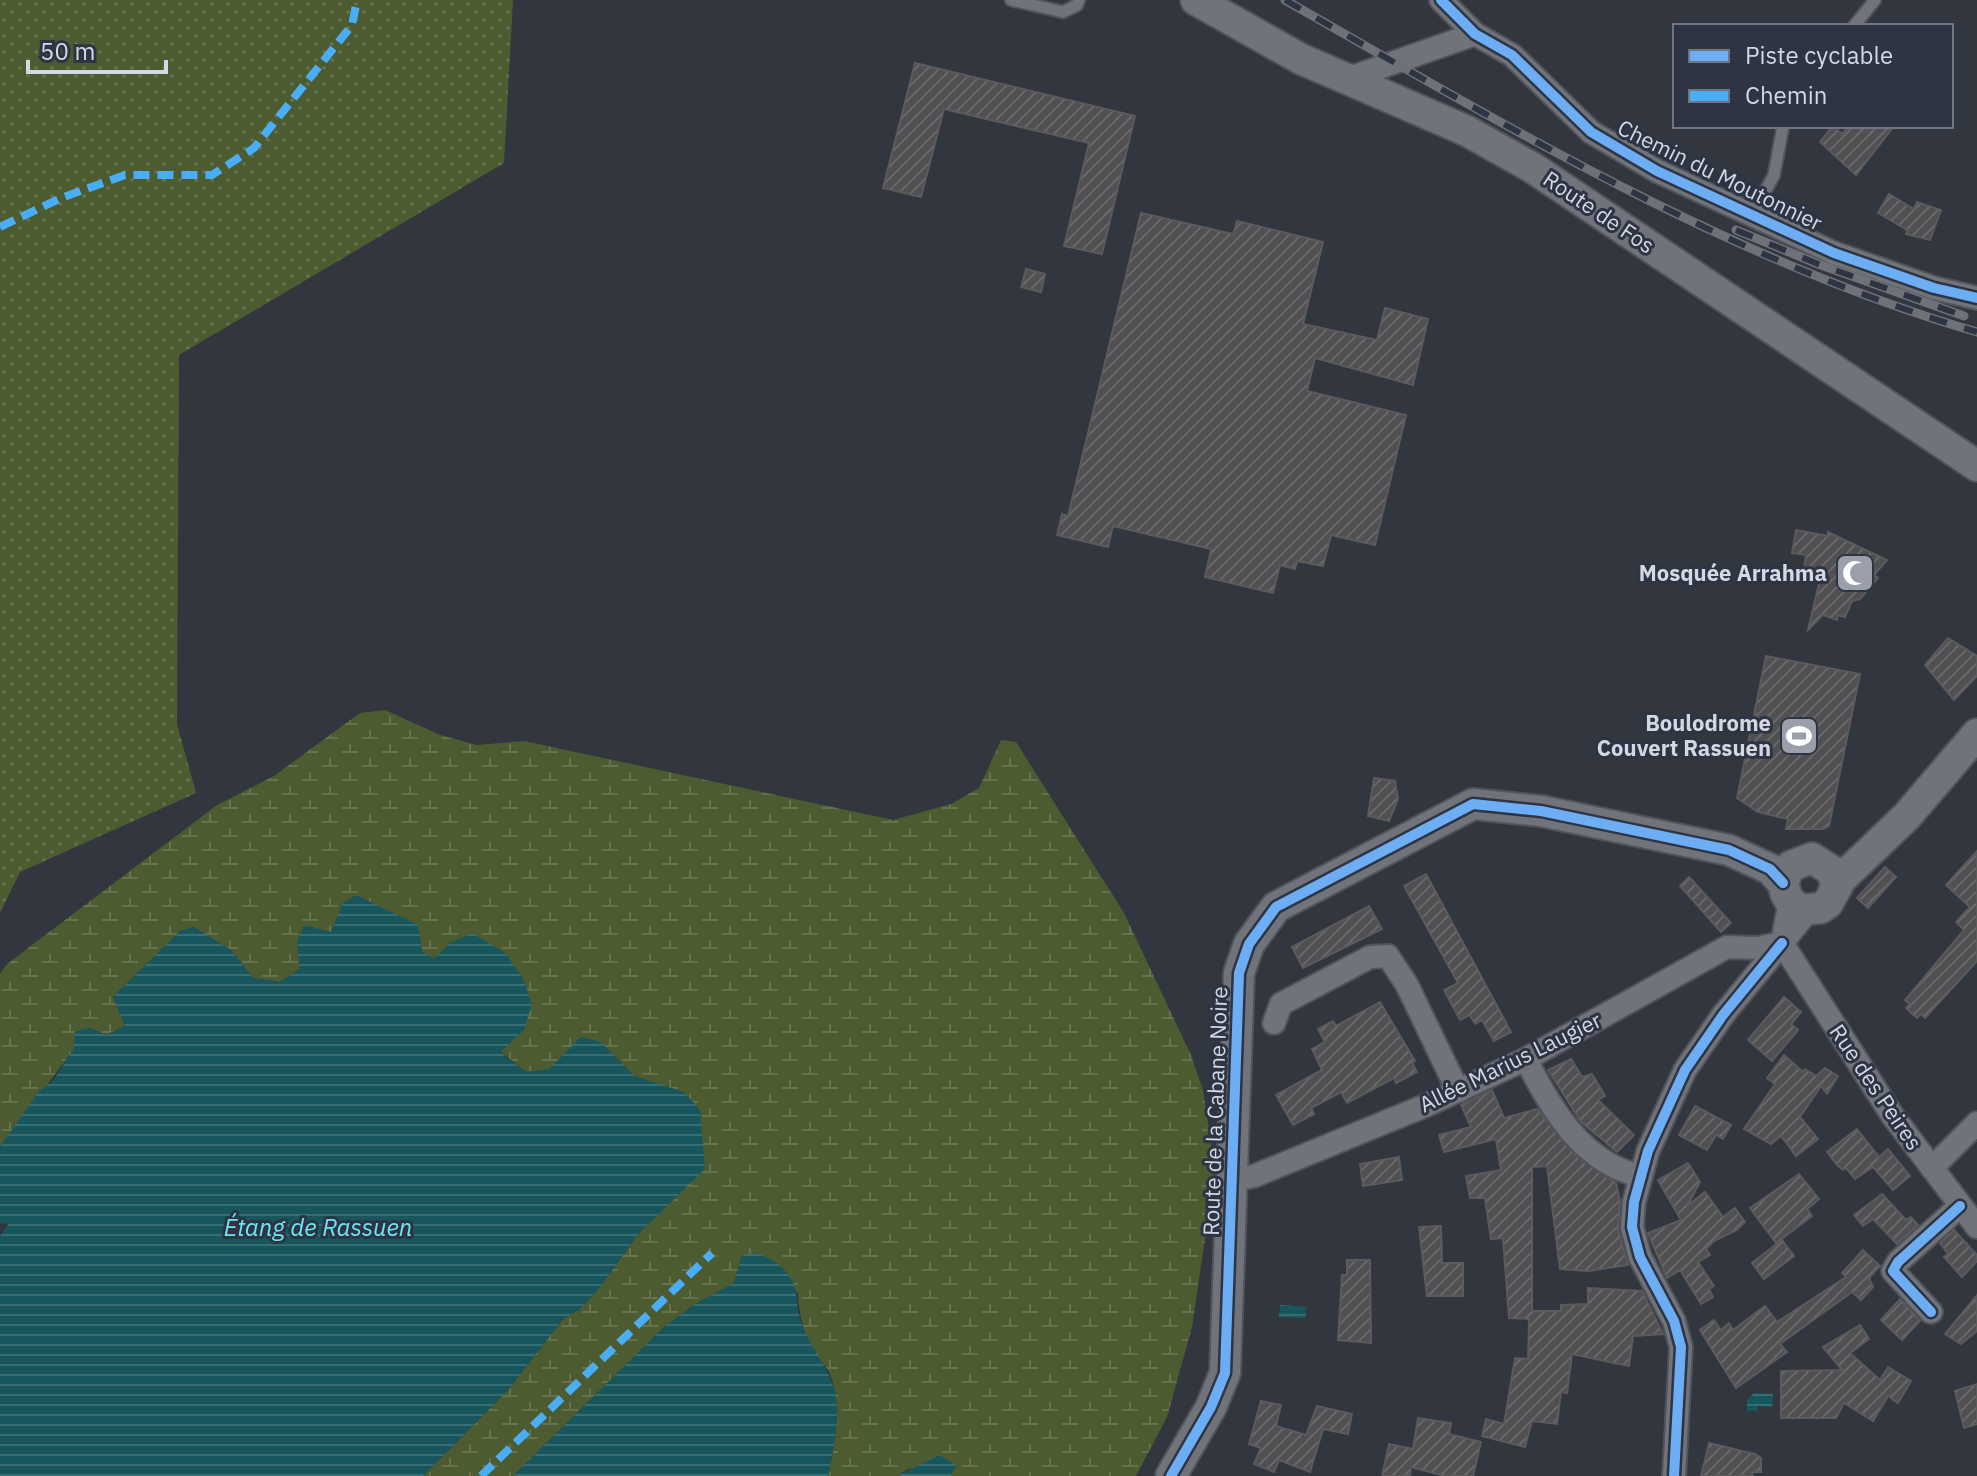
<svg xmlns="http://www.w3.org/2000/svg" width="1977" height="1476" viewBox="0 0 1977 1476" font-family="'IBM Plex Sans',sans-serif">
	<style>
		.grass { fill: url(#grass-dots) }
		.wetland { fill: url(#wetland-marsh) }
		.water { fill: url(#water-rules) }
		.building { fill: url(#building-hatch); stroke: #5b5a5c; stroke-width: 2 }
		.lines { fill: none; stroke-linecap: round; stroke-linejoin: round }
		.lane-casing { stroke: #50535a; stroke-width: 15 }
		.street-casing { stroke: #50535a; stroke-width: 26 }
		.secondary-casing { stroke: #50535a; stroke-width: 34 }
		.lane { stroke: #70737a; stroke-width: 11 }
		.street { stroke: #70737a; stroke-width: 22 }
		.secondary { stroke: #70737a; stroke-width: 30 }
		.rail-casing { stroke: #6e7177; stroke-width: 9 }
		.rail { stroke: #2d3443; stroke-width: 6; stroke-dasharray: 18; stroke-linecap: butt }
		.quiet { stroke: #49aef6; stroke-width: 8; stroke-dasharray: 16 8; stroke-linecap: butt }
		.cycleway-casing { stroke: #2d3443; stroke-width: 15 }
		.cycleway { stroke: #6dadf4; stroke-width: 10 }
		.labels { text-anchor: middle; stroke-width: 6; stroke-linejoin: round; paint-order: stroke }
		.street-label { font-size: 22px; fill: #d3d8e2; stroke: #2d3443 }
		.poi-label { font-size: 22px; font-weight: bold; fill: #d3d8e2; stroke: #2d3443; text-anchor: end }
		.water-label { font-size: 24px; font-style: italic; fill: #6ae7f3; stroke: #2d3443 }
	</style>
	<defs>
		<pattern id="grass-dots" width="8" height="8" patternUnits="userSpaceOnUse" patternTransform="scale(2)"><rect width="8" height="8" fill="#4d5b30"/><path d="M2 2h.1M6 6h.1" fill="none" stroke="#66724e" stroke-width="1.8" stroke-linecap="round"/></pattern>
		<pattern id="wetland-marsh" width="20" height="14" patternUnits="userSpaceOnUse" patternTransform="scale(2)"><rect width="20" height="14" fill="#4d5b30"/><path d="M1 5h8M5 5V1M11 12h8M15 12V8" fill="none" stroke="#66724e"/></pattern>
		<pattern id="water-rules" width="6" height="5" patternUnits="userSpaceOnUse" patternTransform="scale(2)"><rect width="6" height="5" fill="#17565c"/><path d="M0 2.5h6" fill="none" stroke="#386e73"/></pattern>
		<pattern id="building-hatch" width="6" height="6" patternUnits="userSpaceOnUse" patternTransform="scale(2)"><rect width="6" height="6" fill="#505053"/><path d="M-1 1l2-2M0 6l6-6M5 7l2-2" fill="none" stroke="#68686b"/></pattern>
	</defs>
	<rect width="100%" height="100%" fill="#32363e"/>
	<!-- grass -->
	<path class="grass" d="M0 0H513L504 163 179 355 177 724 196 793 20 872 0 913Z"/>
	<!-- wetland -->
	<path class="wetland" d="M385 710 440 735 477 745 524 741 893 820 951 804 979 788 1001 740 1016 742 1124 913 1191 1055 1203 1090 1215 1171 1192 1327 1167 1417 1136 1476H951L955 1465 908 1469 897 1476H828C835 1443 843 1404 829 1372 825 1365 818 1359 814 1352 803 1334 799 1313 798 1293L742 1255 734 1283 692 1306 664 1327 513 1476H423L508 1390 563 1319 580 1309 600 1287 638 1234 704 1169 700 1110 658 1084 634 1076 618 1061 567 1053 549 1070 526 1072 500 1051 524 1030 450 943 434 959 422 952 417 925 356 895 343 903 331 932 318 930 297 942 300 969 280 982 253 978 232 951 194 927 180 931 113 997 125 1026 106 1035 90 1028 0 1147V974L7 964 217 805 274 776 360 713Z"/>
	<!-- water -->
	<g class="water">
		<path d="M356 895 418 925 422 952 434 959 450 943 472 933 505 953 523 978 532 1004 524 1030 500 1052 526 1072 549 1069 581 1037 601 1042 634 1076 684 1092 700 1110 705 1169 638 1234 600 1287 580 1309 563 1319 508 1390 423 1476H0V1236L9 1223 0 1224V1147L39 1091 53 1081 74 1048 75 1031 90 1028 106 1035 125 1026 113 997 180 931 194 927 232 951 253 978 280 982 300 969 297 942 304 925 331 932 343 903Z"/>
		<path d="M757 1253C768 1258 779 1263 787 1273 798 1286 796 1299 799 1314 805 1345 831 1366 836 1397 839 1422 833 1452 828 1476H513L664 1327 692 1306 734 1283 742 1255Z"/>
		<path d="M1280 1305 1307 1307 1305 1318 1279 1317Z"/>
		<path d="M1754 1393 1773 1394 1772 1407 1758 1406 1757 1411H1747V1400Z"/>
		<path d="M939 1455 956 1465 951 1476H897Z"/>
	</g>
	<!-- building -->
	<g class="building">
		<path d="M915 63 1135 116 1102 254 1064 246 1089 143 944 109 921 197 883 188Z"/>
		<path d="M1833 126 1842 134 1849 126H1894L1856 175 1820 142Z"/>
		<path d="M1889 194 1914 209 1917 202 1941 210 1930 240 1906 234 1907 230 1878 213Z"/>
		<path d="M1141 213 1233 234 1237 221 1323 242 1303 324 1377 340 1385 308 1428 319 1413 385 1315 358 1307 391 1406 415 1375 545 1331 535 1323 566 1297 561 1295 569 1280 565 1273 593 1205 577 1211 549 1113 526 1108 547 1057 535 1062 514 1068 516Z"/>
		<path d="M1026 269 1045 274 1041 292 1021 287Z"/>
		<path d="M1796 530 1828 536V532L1887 560 1874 575 1878 578 1860 599 1852 601 1845 617 1838 615 1837 620 1823 615 1808 630 1822 571 1804 568 1806 555 1792 553Z"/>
		<path d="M1948 638 1977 656V676L1954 700 1925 665Z"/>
		<path d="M1766 656 1860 674 1829 826 1823 829H1786L1788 819 1758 812 1737 798Z"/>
		<path d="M1374 778 1395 781 1398 799 1389 821 1368 816Z"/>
		<path d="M1977 851V961L1925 1018 1921 1014 1917 1018 1906 1008 1910 1004 1905 1000 1964 930 1956 922 1970 907 1946 885Z"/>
		<path d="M1885 867 1896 877 1868 908 1857 898Z"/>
		<path d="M1426 874 1511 1032 1494 1041 1482 1020 1475 1024 1470 1015 1460 1020 1444 990 1458 983 1404 886Z"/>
		<path d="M1689 877 1731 923 1721 932 1680 886Z"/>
		<path d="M1369 906 1382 929 1303 968 1292 947Z"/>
		<path d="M1784 997 1801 1012 1791 1024 1798 1030 1772 1061 1748 1040Z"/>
		<path d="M1380 1002 1415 1061 1412 1063 1417 1072 1396 1083 1394 1078 1347 1103 1341 1092 1311 1108 1314 1114 1293 1125 1276 1095 1322 1070 1312 1049 1325 1042 1318 1029 1333 1021 1336 1026Z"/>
		<path d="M1784 1055 1803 1072 1805 1069 1816 1076 1825 1068 1838 1076 1827 1094 1821 1086 1800 1117 1818 1139 1796 1156 1781 1136 1771 1144 1744 1129 1775 1084 1767 1078Z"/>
		<path d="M1571 1059 1582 1077 1592 1074 1605 1096 1598 1100 1634 1135 1617 1152 1581 1122 1548 1070Z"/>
		<path d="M1492 1090 1504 1118 1537 1109 1576 1156 1616 1183 1620 1201 1618 1230 1628 1265 1588 1271 1560 1269 1547 1166 1532 1167V1311H1561V1305L1588 1304V1288L1642 1291 1663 1334 1633 1336 1629 1366 1572 1354 1567 1393 1561 1392 1557 1424 1532 1421 1525 1447 1482 1436 1486 1419 1504 1424 1515 1358 1528 1359 1529 1319 1509 1318 1503 1238 1491 1239 1485 1198H1470L1466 1176 1501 1170 1496 1139 1444 1152 1439 1135 1471 1127 1461 1105Z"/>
		<path d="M1695 1106 1731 1125 1723 1139 1716 1135 1707 1150 1679 1135Z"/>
		<path d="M1857 1129 1879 1157 1888 1149 1910 1176 1893 1190 1873 1167 1855 1179 1846 1168 1843 1170 1837 1165 1827 1152Z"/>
		<path d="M1399 1157 1402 1180 1363 1186 1360 1164Z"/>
		<path d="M1688 1163 1700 1182 1687 1206 1705 1192 1723 1217 1735 1208 1745 1222 1737 1230 1714 1241 1706 1249 1710 1255 1698 1262 1714 1286 1709 1289 1713 1297 1701 1304 1680 1270 1667 1278 1648 1233 1681 1220 1658 1180Z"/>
		<path d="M1799 1174 1819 1199 1807 1209 1812 1216 1776 1243 1750 1208Z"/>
		<path d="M1882 1194 1906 1220 1911 1217 1918 1225 1897 1244 1873 1219 1863 1226 1854 1215Z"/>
		<path d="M1441 1226 1442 1263H1463V1296H1427L1419 1227Z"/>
		<path d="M1954 1230 1977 1255V1261L1962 1277 1944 1257 1948 1254 1940 1243Z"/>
		<path d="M1782 1240 1794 1256 1764 1279 1752 1263Z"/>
		<path d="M1863 1250 1880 1266 1869 1278 1873 1287 1861 1300 1852 1292 1780 1344 1787 1352 1736 1388 1700 1330 1714 1320 1721 1330 1729 1323 1733 1330 1765 1306 1777 1322 1846 1277 1842 1273Z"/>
		<path d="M1347 1260H1370L1371 1343 1338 1340 1342 1275H1347Z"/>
		<path d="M1977 1295V1331L1961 1344 1945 1334Z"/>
		<path d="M1900 1299 1920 1321 1902 1340 1881 1320Z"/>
		<path d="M1860 1325 1869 1339 1850 1353 1880 1380 1888 1367 1911 1381 1898 1403 1888 1396 1873 1421 1844 1403 1836 1418H1781V1371L1842 1370 1823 1347Z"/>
		<path d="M1977 1384V1424L1964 1428 1955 1391Z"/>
		<path d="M1261 1401 1281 1405 1276 1426 1306 1435 1317 1406 1352 1414 1348 1434 1323 1429 1310 1472 1279 1460 1274 1472 1254 1464 1261 1448 1249 1444Z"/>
		<path d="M1418 1418 1451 1423 1449 1434 1481 1442 1473 1476H1445L1411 1467 1410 1476H1382L1389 1444 1413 1449Z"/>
		<path d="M1709 1443 1755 1454 1761 1458V1472H1753L1752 1476H1701Z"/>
	</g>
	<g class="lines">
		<!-- lane casing -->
		<g class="lane-casing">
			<g id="lane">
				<path d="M1011 0 1063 12 1077 5 1079 0"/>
				<path d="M1854 26 1875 0"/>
				<path d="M1752 216 1774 175 1783 126"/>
			</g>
		</g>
		<!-- street casing -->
		<g class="street-casing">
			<g id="street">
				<path d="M1441 0 1475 34 1512 55 1591 132 1657 171 1834 253 1934 288 1977 298"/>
				<path d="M1344 80 1475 34"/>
				<path d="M1790 901 1782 943 1808 911"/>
				<path d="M1782 943 1892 1115 1977 1227"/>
				<path d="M1274 1023 1281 1004 1370 957 1388 956 1407 985 1458 1091"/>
				<path d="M1526 1059C1550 1108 1583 1164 1641 1176"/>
				<path d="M1932 1168 1977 1123"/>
				<path d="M1233 1180 1254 1176 1427 1105 1526 1059 1727 947 1758 948 1782 943"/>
				<path d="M1931 1312 1893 1271 1898 1262 1960 1206"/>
				<path d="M1674 1476 1681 1347 1674 1321 1640 1257 1632 1227 1634 1202 1648 1151 1685 1070 1723 1015 1782 943"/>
			</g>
		</g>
		<!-- secondary casing -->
		<g class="secondary-casing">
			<g id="secondary">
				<path d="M1196 0 1301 59 1467 131 1533 168 1977 466"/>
				<path d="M1836 886 1832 871 1812 858 1791 866C1779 883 1783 899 1801 910L1821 908 1828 903 1841 879 1907 816 1977 734"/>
				<path d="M1171 1476 1211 1407 1225 1373 1239 973 1249 944 1276 907 1473 804 1541 811 1729 850 1770 869 1783 883"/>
			</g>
		</g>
		<!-- lane -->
		<use href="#lane" class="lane"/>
		<!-- street -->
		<use href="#street" class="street"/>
		<!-- secondary -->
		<use href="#secondary" class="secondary"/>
		<!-- rail casing -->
		<g class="rail-casing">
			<g id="rail">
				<path d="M1285 0C1508 127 1729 260 1977 332"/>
				<path d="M1736 230 1818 264 1964 316"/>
			</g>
		</g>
		<!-- rail -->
		<use href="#rail" class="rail"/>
		<!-- quiet -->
		<g class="quiet">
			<path d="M0 227 61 198 125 175H212L254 148 352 25 357 0"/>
			<path d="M481 1476 712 1253"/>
		</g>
		<!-- cycleway casing -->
		<g class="cycleway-casing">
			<g id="cycleway">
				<path d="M1441 0 1475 34 1512 55 1591 132 1657 171 1834 253 1934 288 1977 298"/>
				<path d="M1931 1312 1893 1271 1898 1262 1960 1206"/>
				<path d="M1171 1476 1211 1407 1225 1373 1239 973 1249 944 1276 907 1473 804 1541 811 1729 850 1770 869 1783 883"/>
				<path d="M1674 1476 1681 1347 1674 1321 1640 1257 1632 1227 1634 1202 1648 1151 1685 1070 1723 1015 1782 943"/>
			</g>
		</g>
		<!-- cycleway -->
		<use href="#cycleway" class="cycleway"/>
	</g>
	<!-- icons -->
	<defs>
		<g id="mosque-square" transform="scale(2)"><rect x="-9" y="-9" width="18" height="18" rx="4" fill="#9b9fa9" stroke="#2d3443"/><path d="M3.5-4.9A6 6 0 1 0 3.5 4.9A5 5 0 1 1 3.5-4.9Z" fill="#fff"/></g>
		<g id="stadium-square" transform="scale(2)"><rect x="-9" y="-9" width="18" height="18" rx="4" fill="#9b9fa9" stroke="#2d3443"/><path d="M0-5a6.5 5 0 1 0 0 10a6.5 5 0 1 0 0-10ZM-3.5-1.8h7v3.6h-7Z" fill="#fff"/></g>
	</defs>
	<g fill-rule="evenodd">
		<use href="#mosque-square" x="1855" y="573"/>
		<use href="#stadium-square" x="1799" y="736"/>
	</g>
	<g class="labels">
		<!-- street labels -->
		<g class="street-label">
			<text transform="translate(1720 175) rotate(26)" y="8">Chemin du Moutonnier</text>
			<text transform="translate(1599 212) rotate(34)" y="8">Route de Fos</text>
			<text transform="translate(1510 1062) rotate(-26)" y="8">Allée Marius Laugier</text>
			<text transform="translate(1876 1087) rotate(56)" y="8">Rue des Peires</text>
			<text transform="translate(1215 1111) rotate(-88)" y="8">Route de la Cabane Noire</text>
		</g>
		<!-- poi labels -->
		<g class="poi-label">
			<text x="1827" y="581">Mosquée Arrahma</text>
			<text x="1771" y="731">Boulodrome<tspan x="1771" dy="25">Couvert Rassuen</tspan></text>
		</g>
		<!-- water labels -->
		<g class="water-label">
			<text x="318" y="1236">Étang de Rassuen</text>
		</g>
	</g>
	<!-- legend -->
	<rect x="1673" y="24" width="280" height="104" fill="#2d3443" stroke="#6f7683" stroke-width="2"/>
	<rect x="1689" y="50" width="40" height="12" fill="#6dadf4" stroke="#6f7683" stroke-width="2"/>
	<text x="1745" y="64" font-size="24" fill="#d3d8e2">Piste cyclable</text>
	<rect x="1689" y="90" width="40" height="12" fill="#49aef6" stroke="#6f7683" stroke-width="2"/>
	<text x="1745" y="104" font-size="24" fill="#d3d8e2">Chemin</text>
	<!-- scale -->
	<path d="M28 60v12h138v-12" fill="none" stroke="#d3d8e2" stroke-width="4"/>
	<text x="40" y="60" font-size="24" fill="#d3d8e2" stroke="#2d3443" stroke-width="6" paint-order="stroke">50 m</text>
</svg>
